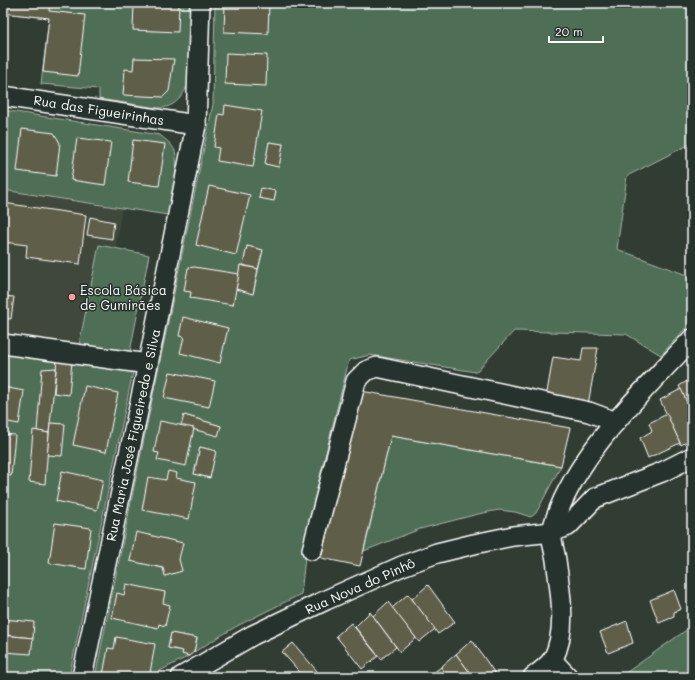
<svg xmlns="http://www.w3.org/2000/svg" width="695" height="680" viewBox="0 0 695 680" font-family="Mali,sans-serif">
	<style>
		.built { fill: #3f463a }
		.green { fill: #506e57; stroke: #a8b6ab; fill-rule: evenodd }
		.building { fill: #5f5e49; stroke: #fff }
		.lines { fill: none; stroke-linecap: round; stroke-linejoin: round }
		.street-casing { stroke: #fff; stroke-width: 22 }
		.street { stroke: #26332d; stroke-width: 19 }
		.poi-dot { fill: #ff9aa2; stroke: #26332d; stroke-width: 1.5 }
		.labels { text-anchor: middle; stroke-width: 3; stroke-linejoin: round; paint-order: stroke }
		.street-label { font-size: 13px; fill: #fff; stroke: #26332d }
		.poi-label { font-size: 13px; fill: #fff; stroke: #26332d; text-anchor: start }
	</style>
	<rect width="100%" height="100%" fill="#313c33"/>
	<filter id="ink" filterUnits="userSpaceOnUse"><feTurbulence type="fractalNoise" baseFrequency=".025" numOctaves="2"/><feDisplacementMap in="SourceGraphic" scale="8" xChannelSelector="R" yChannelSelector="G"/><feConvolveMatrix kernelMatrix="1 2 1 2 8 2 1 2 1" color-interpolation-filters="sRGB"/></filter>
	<g filter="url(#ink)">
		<!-- built -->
		<path class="built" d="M3 190 122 207 116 248 149 255 129 357 3 339Z"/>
		<!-- green -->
		<g class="green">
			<path d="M3 3H190L188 84C182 98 174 108 158 108L99 99V89L41 84 49 18 3 13Z"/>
			<path d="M215 3H692V143L627 176 617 249 692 277V321L661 355 626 334 514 331 476 372 370 355 349 360 309 521 301 594 237 626 194 652 197 638 171 633 168 648 183 651 182 654 189 656 148 677H95L213 104ZM269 142 283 144 279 166 265 164ZM247 246 263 250 253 294 237 289 240 265H243ZM185 415 221 426 218 435 194 428ZM200 447 216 451 209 478 194 474Z"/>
			<path d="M3 110 160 135C166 140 172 144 175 151 180 167 170 198 168 215L3 190Z"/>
			<path d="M99 245 149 255 129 357 78 350Z"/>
			<path d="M3 351 134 367 69 677H3Z"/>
			<path d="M391 436 561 466 536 513 531 517 515 512 499 510 478 514 420 529 364 551Z"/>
			<path d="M692 626V677H620Z"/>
		</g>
		<!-- building -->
		<g class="building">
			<path d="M3 3H50L49 11 85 15 78 76 43 72 49 18 3 13Z"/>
			<path d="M134 3H179L178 32 133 30Z"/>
			<path d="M225 3H269L268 34 224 32Z"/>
			<path d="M226 53 267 55 266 86 225 84Z"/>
			<path d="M134 58 174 59 169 91 163 97 123 95 125 69 133 70Z"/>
			<path d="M225 105 262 111 253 167 217 161 219 148 214 147 219 114 224 115Z"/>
			<path d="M22 129 54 133 60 143 56 176 17 171Z"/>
			<path d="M77 138 111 142 105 185 71 180Z"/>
			<path d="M133 140 165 144 159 186 128 182Z"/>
			<path d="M269 142 283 144 279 167 265 164Z"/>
			<path d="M209 186 250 195 236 255 196 245Z"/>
			<path d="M261 188 276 191 274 201 259 198Z"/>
			<path d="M3 203 86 215 80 264 26 257 27 245 3 242Z"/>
			<path d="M90 217 114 222 112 239 87 235Z"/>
			<path d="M247 246 263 250 258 269 243 265Z"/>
			<path d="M240 265 258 269 253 294 236 289Z"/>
			<path d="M194 267 239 274 233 305 190 298 191 292 184 291 188 268Z"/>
			<path d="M3 296 14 297 11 319 3 318Z"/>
			<path d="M183 317 228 328 220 363 180 353 184 337 179 336Z"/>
			<path d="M583 348H598L588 405 546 398 553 357 581 361Z"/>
			<path d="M57 359 72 361 69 395 54 393Z"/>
			<path d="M56 368 49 433 37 431 42 369Z"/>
			<path d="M170 372 215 381 209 407 164 398Z"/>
			<path d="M692 378V413L679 386Z"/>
			<path d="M85 386 118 393 106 452 73 445Z"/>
			<path d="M3 387 24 391 19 424 3 421Z"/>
			<path d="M681 389 692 413V439L681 445 660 400Z"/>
			<path d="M361 391 570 428 561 466 391 436 360 566 321 558Z"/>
			<path d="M667 414 680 443 648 458 640 438 652 431 649 423Z"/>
			<path d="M184 415 221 426 218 436 181 426Z"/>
			<path d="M160 421 194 428 186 466 157 460 159 453 154 452Z"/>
			<path d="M50 423 65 424 62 456 47 455Z"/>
			<path d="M33 430 49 433 45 484 29 482Z"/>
			<path d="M3 434 15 435 11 476 3 475Z"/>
			<path d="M200 447 216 451 210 478 194 474Z"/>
			<path d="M62 471 103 480 97 510 56 501Z"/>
			<path d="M168 471 177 473 176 478 196 482 189 519 142 510 148 477 166 480Z"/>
			<path d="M55 523 91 528 86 569 49 563Z"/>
			<path d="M136 532 183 543 179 559 182 571 165 576 163 568 130 561Z"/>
			<path d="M126 584 165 592 163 603 170 605 165 626 159 624 158 628 112 618 117 593 124 595Z"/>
			<path d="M428 585 455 622 438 634 412 599Z"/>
			<path d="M674 590 681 609 674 612V617L659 623 650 600Z"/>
			<path d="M408 594 435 629 419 642 392 608Z"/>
			<path d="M388 602 416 638 400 652 373 616Z"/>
			<path d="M370 612 396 647 381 659 355 627Z"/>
			<path d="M3 619 34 622 33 638 3 635Z"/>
			<path d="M627 621 633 643 608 653 600 632Z"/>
			<path d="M351 623 378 656 362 669 336 636Z"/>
			<path d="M171 633 197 638 194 652 189 656 182 654 183 651 168 648Z"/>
			<path d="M3 635 33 638 31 654 3 652Z"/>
			<path d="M116 637 155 644 150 673 142 677 103 675 108 648 114 649Z"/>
			<path d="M472 640 496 675 494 677H473L456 654Z"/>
			<path d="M293 643 317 671 310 677H304L282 652Z"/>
			<path d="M456 654 473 677H448L441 667Z"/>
			<path d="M441 667 448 677H428Z"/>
		</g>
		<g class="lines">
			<!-- street casing -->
			<g class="street-casing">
				<g id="street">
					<path d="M3 96 196 125"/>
					<path d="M3 344 148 364"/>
					<path d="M312 550 356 381 366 371 377 367 589 412 616 422"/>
					<path d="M552 660 568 677"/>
					<path d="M82 677 148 364 196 125 200 3"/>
					<path d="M181 677 253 635 326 600 402 566 437 553 474 544 513 536 552 532 568 526 595 498 662 472 692 457"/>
					<path d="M533 677C540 672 548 666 553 659 568 630 560 591 556 560 555 552 550 538 552 530 572 457 642 393 692 339"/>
				</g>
			</g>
			<!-- street -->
			<use href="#street" class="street"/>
		</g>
	</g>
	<!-- markers -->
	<circle class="poi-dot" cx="72" cy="297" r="4"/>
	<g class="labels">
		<!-- street labels -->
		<g class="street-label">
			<text transform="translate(99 110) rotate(9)" y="5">Rua das Figueirinhas</text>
			<text transform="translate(133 435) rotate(-78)" y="5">Rua Maria José Figueiredo e Silva</text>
			<text transform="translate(360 586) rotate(-24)" y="5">Rua Nova do Pinhô</text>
		</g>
		<!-- poi labels -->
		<g class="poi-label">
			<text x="80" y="295">Escola Básica<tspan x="80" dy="15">de Gumirães</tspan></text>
		</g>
	</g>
	<!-- margin -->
	<rect width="695" height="680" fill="none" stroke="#26332d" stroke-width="16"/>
	<rect x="8" y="8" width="679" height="664" fill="none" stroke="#fff" stroke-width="1.5" filter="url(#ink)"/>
	<!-- scale -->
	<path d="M549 36v6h54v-6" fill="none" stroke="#ffffff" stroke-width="2"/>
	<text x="555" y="36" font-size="12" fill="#ffffff" stroke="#26332d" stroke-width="3" paint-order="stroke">20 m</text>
</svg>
